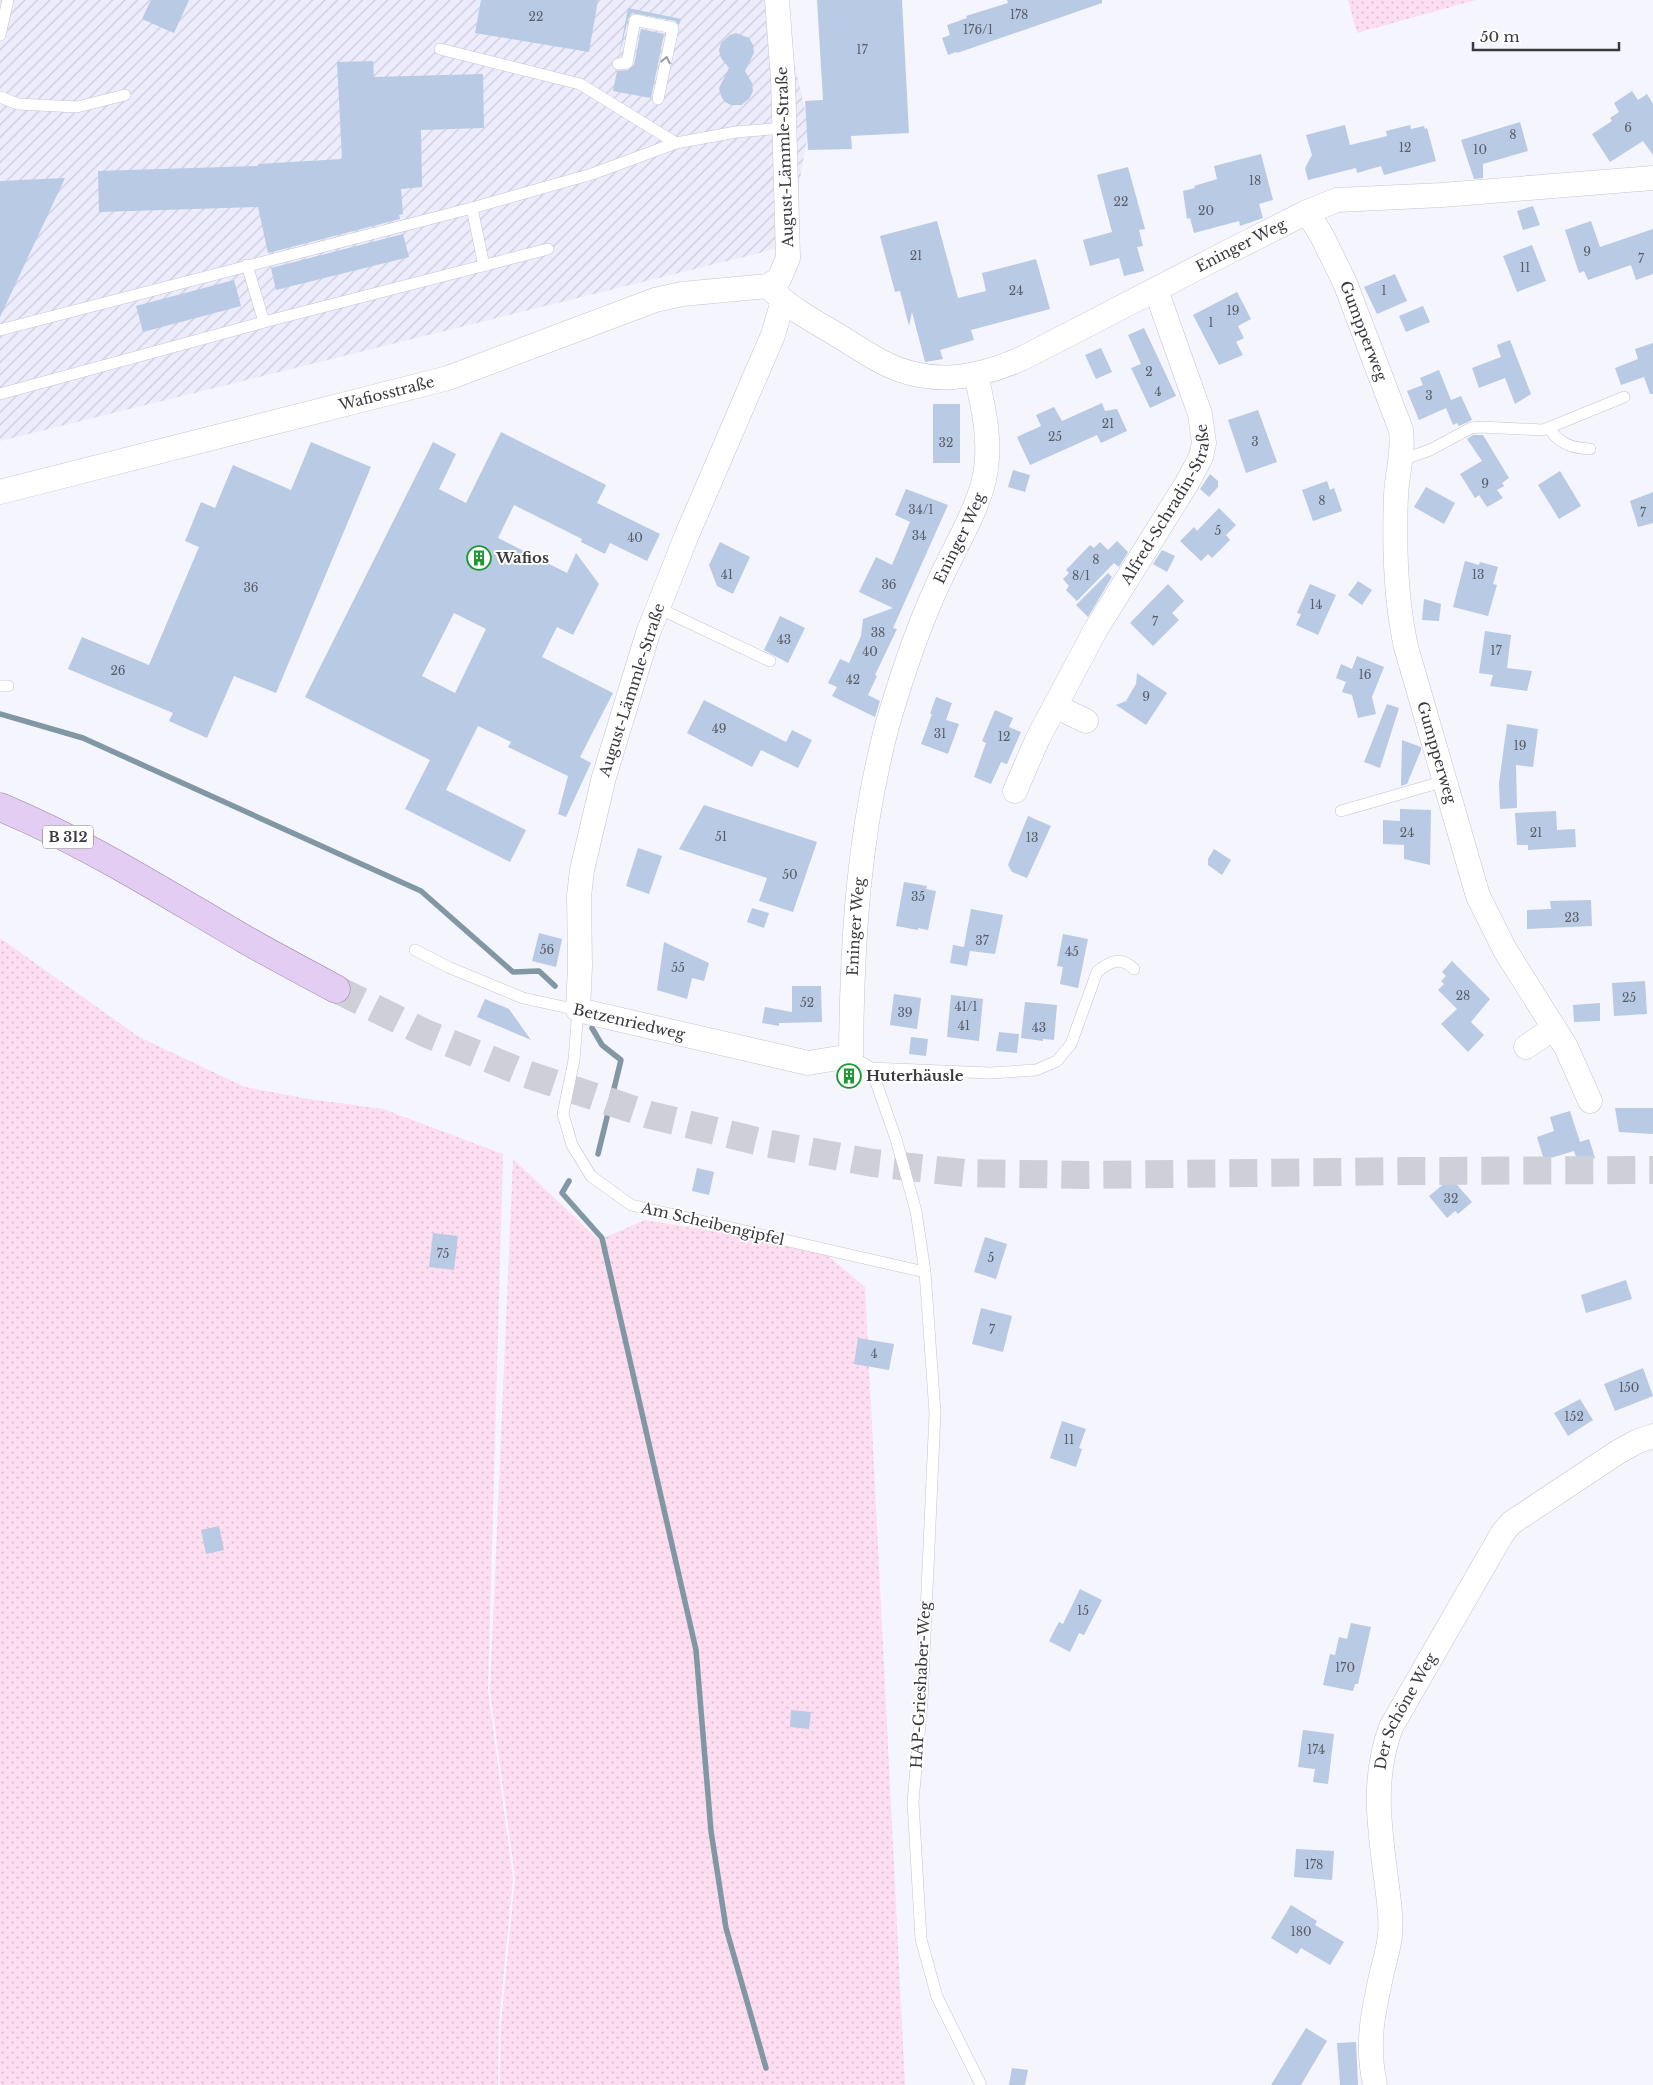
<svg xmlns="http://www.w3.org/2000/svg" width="1653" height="2085" viewBox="0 0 1653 2085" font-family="'Libre Baskerville',serif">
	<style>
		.industrial { fill: url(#industrial-furrows) }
		.green { fill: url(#green-dots) }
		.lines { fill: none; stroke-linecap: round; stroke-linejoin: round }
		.stream { stroke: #8198a4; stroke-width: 5.5 }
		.building { fill: #b8cae4; fill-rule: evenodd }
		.primary-tunnel { stroke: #cfcfd7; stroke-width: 28; stroke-dasharray: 28 14; stroke-linecap: butt }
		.lane-casing { stroke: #c4c4d1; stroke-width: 12 }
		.street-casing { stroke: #c4c4d1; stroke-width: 25 }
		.primary-casing { stroke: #9c83ad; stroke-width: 29 }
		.lane { stroke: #fff; stroke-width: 11 }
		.street { stroke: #fff; stroke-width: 24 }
		.primary { stroke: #e4cdf2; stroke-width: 28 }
		.oneway { stroke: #9c9c9e }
		.labels { text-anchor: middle; stroke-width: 4; stroke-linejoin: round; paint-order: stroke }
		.number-label { font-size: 12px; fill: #595d68 }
		.shield { fill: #fff; stroke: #747478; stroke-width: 1 }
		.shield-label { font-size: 14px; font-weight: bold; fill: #39393e }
		.street-label { font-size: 15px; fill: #39393e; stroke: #fff }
		.poi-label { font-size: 15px; font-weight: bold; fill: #39393e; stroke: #fff; text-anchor: start }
	</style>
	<defs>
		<pattern id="industrial-furrows" width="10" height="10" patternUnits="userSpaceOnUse" patternTransform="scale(1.25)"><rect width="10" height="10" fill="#ececfd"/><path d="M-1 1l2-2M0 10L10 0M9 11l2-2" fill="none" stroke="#cbcbda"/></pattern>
		<pattern id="green-dots" width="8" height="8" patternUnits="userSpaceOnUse" patternTransform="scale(1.25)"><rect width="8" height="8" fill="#fcdef0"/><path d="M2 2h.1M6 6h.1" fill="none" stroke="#d9bfcf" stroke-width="1.8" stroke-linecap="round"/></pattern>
	</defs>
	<rect width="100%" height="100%" fill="#f5f5fd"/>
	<!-- industrial -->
	<path class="industrial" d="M0 0H780L809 128 788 246 0 441Z"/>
	<!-- green -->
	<g class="green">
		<path d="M1348 0H1476L1357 33Z"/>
		<path d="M0 938 139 1037 245 1087 309 1099 383 1109 503 1154 488 1690 513 1878 499 2022 498 2085H0Z"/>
		<path d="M513 1159 599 1240 645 1220 819 1248 865 1287 905 2085H500L501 2024 515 1878 490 1691Z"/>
	</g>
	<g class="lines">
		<!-- stream -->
		<g class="stream">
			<path d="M0 714 83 738 421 891 513 972 539 971 555 986"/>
			<path d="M592 1028 602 1045 621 1060 598 1154"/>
			<path d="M569 1181 562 1193 602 1238 696 1650 711 1831 726 1928 766 2068"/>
		</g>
	</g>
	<!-- building -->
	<g class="building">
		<path d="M151 0H189L174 33 142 19Z"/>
		<path d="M481 0H598L589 52 475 33Z"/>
		<path d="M817 0H902L909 133 851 136 852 149 808 150 805 101 823 100Z"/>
		<path d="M1007 0H1102V3L957 53 956 52 948 55 942 38 950 35 947 25 967 18 966 16 1008 3Z"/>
		<path d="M628 8 681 19 679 25 675 21 632 13 628 19 619 56Z"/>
		<path d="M641 29 664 34 651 98 613 91 617 71 628 70 634 65Z"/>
		<path d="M736 33 749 38 753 45 754 53 745 71 752 83 753 91 749 99 741 105H731L725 102 721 96 719 88 729 68 721 58 719 50 721 43 730 35Z"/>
		<path d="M373 61 374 77 483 74 484 128 421 130 422 187 401 189 403 214 399 215 400 219 268 253 258 207 99 212 98 171 258 166V164L342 159 337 62Z"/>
		<path d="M1632 91 1638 100 1647 94 1653 104V155L1643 141 1610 162 1592 134 1612 121 1610 118 1619 112 1614 103Z"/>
		<path d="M1520 122 1528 151 1483 164V178L1474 179 1461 140Z"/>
		<path d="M1345 125 1350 145 1387 136 1386 131 1410 125 1411 129 1424 126 1425 129 1427 128 1436 161 1384 175 1381 166 1357 173 1356 168 1308 180 1305 168 1312 155 1306 135Z"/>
		<path d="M1261 154 1273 200 1259 204 1263 218 1240 226 1239 221 1194 233 1190 218 1187 219 1183 191 1195 188 1194 186 1217 179 1214 166Z"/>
		<path d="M1128 167 1145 229 1139 230 1143 246 1137 247 1144 271 1124 276 1119 258 1090 266 1083 240 1112 232 1097 175Z"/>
		<path d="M65 178 0 317V181Z"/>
		<path d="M1533 206 1540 225 1523 230 1517 211Z"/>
		<path d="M937 221 958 298 986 291 982 273 1036 259 1050 309 971 330 974 340 940 350 943 359 925 362 912 312 909 326 900 291 895 292 880 236Z"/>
		<path d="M1591 221 1600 247 1653 229V274L1636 280 1631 265 1588 280 1584 271 1579 273 1565 230Z"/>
		<path d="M403 234 409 257 276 290 271 268Z"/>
		<path d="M1532 245 1546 281 1517 292 1503 256Z"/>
		<path d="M1395 274 1407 301 1377 314 1364 287Z"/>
		<path d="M234 280 241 306 143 332 136 306Z"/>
		<path d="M1237 292 1251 319 1238 326 1244 338 1236 342 1243 355 1219 365 1193 315Z"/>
		<path d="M1423 306 1430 322 1406 332 1399 316Z"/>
		<path d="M1144 328 1176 396 1150 408 1131 368 1141 364 1128 335Z"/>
		<path d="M1510 340 1531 394 1515 404 1505 378 1479 388 1472 368 1501 357 1497 345Z"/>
		<path d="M1653 343V394H1650L1644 377 1621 385 1615 368 1638 359 1635 349Z"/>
		<path d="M1101 348 1112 372 1096 379 1085 355Z"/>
		<path d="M1439 370 1451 400 1461 396 1472 420 1459 426 1457 423 1453 425 1446 408 1419 420 1407 391 1423 385 1420 378Z"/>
		<path d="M1102 403 1105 411 1117 409 1127 431 1101 443 1097 435 1030 465 1017 437 1041 426 1036 415 1054 407 1062 421Z"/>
		<rect x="933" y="404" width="27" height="59"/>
		<path d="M1258 410 1277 462 1246 473 1228 420Z"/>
		<path d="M501 432 606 485 597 503 660 534 647 561 610 543 605 554 581 542 582 539 514 505 498 538 567 573 576 553 599 584 573 635 557 627 542 657 613 693 580 757 591 763 566 817 558 814 568 776 508 747 511 742 478 726 446 790 526 830 510 862 405 809 430 760 305 697 433 442 456 454 439 489 466 503ZM454 613 486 629 455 693 422 676Z"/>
		<path d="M1473 435H1483L1509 478 1502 483 1504 486 1497 490 1503 498 1487 507 1479 495 1475 498 1460 474 1482 461 1467 439Z"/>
		<path d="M311 442 371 467 276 693 234 676 207 738 169 721 173 713 68 669 82 637 149 665 199 547 185 541 201 502 215 508 233 465 291 490Z"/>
		<path d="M1013 470 1030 475 1025 492 1008 487Z"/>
		<path d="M1560 471 1581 506 1559 519 1538 485Z"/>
		<path d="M1210 474 1218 481V487L1209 497 1200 489Z"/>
		<path d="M1327 481 1330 490 1334 488 1342 511 1313 521 1302 490Z"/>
		<path d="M1426 487 1455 503 1444 524 1414 507Z"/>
		<path d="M906 489 948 505 893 628 897 629 875 675 877 676 868 695 880 701 875 717 832 696 837 687 828 683 840 659 849 663 861 636 863 619 893 608 859 592 876 557 892 565 910 522 895 515Z"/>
		<path d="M1653 492V523L1638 527 1630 501Z"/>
		<path d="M1219 508 1236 525 1226 535 1230 540 1212 558 1208 554 1201 561 1180 541 1194 527 1197 531Z"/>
		<path d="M1117 541 1128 552 1119 567 1114 563 1077 601 1066 590 1069 586 1063 579 1069 573 1066 570 1090 545 1094 548 1100 542 1108 550Z"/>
		<path d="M720 542 750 557 733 594 717 586 709 565Z"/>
		<path d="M1162 550 1175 556 1167 572 1153 564Z"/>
		<path d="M1465 561 1479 565 1480 562 1498 567 1493 584 1497 585 1488 616 1453 607Z"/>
		<path d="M1108 573 1112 577 1088 617 1076 605Z"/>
		<path d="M1358 581 1372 590 1362 605 1348 595Z"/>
		<path d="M1168 584 1184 601 1172 613 1179 620 1153 646 1130 623Z"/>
		<path d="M1310 584 1336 595 1318 635 1296 625 1301 614 1297 613Z"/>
		<path d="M1424 599 1441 604 1439 621 1422 620Z"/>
		<path d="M780 616 805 628 788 663 764 650Z"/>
		<path d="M1485 631 1511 635 1507 668 1532 671 1527 691 1490 686 1493 675 1479 673Z"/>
		<path d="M1357 656 1384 667 1372 697 1376 714 1358 718 1352 695 1342 692 1346 682 1336 678 1341 664 1352 669Z"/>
		<path d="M1137 673 1167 693 1146 725 1116 705 1126 701 1136 684Z"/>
		<path d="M936 697 952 703 946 720 959 724 948 754 921 744 932 714H930Z"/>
		<path d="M704 700 786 742 792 730 812 740 798 768 761 750 752 767 687 733Z"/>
		<path d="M1387 704 1399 708 1380 768 1364 762Z"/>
		<path d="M995 710 1013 718 1009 727 1021 732 1007 764 1001 762 991 784 974 777 986 743 982 741Z"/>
		<path d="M1507 724 1538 729 1533 767 1516 765 1517 808 1500 809 1499 783Z"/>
		<path d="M1402 740 1421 747V750L1407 784 1401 786Z"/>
		<path d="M704 805 817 842 793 912 759 901 767 878 679 849Z"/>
		<path d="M1400 809 1431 810 1430 865 1404 859V845L1383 844V820L1400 821Z"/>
		<path d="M1556 811 1557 830 1575 829 1576 847 1528 850V845H1517L1515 813Z"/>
		<path d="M1028 816 1051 826 1027 878 1012 872 1008 865Z"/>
		<path d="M638 848 662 856 649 894 626 886Z"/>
		<path d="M1214 849 1231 860 1222 875 1208 865V859Z"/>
		<path d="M904 882 927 886 926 889 936 891 928 930 918 928V930L896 926Z"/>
		<path d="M1591 900 1592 926 1527 929V910L1551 909 1550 901Z"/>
		<path d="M752 908 769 913 764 928 747 922Z"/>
		<path d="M971 909 1003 915 995 954 970 951 967 966 950 963 953 945 964 947Z"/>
		<path d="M539 933 562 939 556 967 532 961Z"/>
		<path d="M1063 934 1088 939 1078 988 1060 984 1063 967 1057 966Z"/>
		<path d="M664 942 709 963 704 981 692 978 687 999 657 990Z"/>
		<path d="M1452 961 1490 999 1471 1022 1484 1035 1468 1052 1441 1024 1457 1009 1438 990 1444 984 1441 981 1446 976 1442 972Z"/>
		<path d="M1645 981 1647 1014 1614 1016 1612 983Z"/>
		<path d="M792 986H821L822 1022 779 1023V1026L762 1023 765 1007 792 1012Z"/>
		<path d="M894 994 921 998 917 1029 890 1025Z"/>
		<path d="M951 995 983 999 979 1041 947 1037Z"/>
		<path d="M485 999 509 1009 531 1040 477 1017Z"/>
		<path d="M1025 1002 1057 1005 1054 1040 1043 1039V1041L1021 1038Z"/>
		<path d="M1600 1003V1021L1574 1022 1573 1005Z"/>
		<path d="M999 1032 1019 1034 1017 1053 996 1051Z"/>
		<path d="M911 1037 928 1039 926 1056 909 1054Z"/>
		<path d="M1615 1108H1653V1134L1619 1132Z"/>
		<path d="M1570 1111 1580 1142 1589 1139 1595 1158 1578 1163 1574 1151 1544 1160 1537 1137 1554 1131 1550 1117Z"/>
		<path d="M697 1168 714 1172 709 1195 692 1191Z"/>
		<path d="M1451 1178 1472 1202 1458 1214 1455 1211 1447 1218 1429 1196Z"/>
		<path d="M433 1233 458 1236 454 1270 429 1267Z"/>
		<path d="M985 1237 1007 1244 996 1279 974 1272Z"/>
		<path d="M1626 1280 1632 1299 1586 1313 1581 1295Z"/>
		<path d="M981 1308 1012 1316 1003 1352 972 1344Z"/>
		<path d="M858 1338 894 1344 889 1370 854 1364Z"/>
		<path d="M1643 1368 1653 1396 1615 1411 1604 1384Z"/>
		<path d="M1580 1399 1593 1420 1568 1436 1554 1413Z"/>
		<path d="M1062 1421 1086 1429 1079 1448 1082 1449 1076 1467 1050 1458Z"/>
		<path d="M219 1526 224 1550 206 1554 201 1530Z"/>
		<path d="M1080 1589 1102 1600 1084 1635 1079 1633 1070 1652 1049 1641 1059 1622 1063 1624Z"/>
		<path d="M1351 1623 1371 1627 1358 1684H1355L1353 1691 1323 1685 1330 1654 1335 1655 1339 1637 1347 1639Z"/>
		<path d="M791 1710 811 1712 809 1729 790 1727Z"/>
		<path d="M1303 1730 1334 1734 1328 1784 1313 1782 1315 1769 1298 1767Z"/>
		<path d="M1296 1849 1334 1851 1332 1880 1294 1877Z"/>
		<path d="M1291 1905 1317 1921 1315 1925 1344 1942 1330 1965 1301 1948 1297 1954 1271 1938Z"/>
		<path d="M1306 2028 1327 2041 1301 2085H1271Z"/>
		<path d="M1356 2042 1358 2085H1340L1337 2043Z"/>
		<path d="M1012 2068 1028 2070 1025 2085H1009Z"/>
	</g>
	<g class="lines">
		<!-- primary-tunnel -->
		<path class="primary-tunnel" d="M336 989 425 1033 526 1074 650 1115 765 1143 873 1163 965 1173 1086 1175 1413 1171 1653 1170"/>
		<!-- lane casing -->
		<g class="lane-casing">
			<g id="lane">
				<path d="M0 35 8 0"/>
				<path d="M440 49 580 84 676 143"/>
				<path d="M618 64 627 63 635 20 673 28 658 99"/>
				<path d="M0 97 18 104 77 107 125 95"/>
				<path d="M472 208 484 266"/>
				<path d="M247 265 264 322"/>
				<path d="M0 330 472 208 592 174 676 143 736 132 784 128"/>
				<path d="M0 394 264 322 548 249"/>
				<path d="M1549 428C1559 444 1572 448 1590 449"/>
				<path d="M1401 456 1410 457 1430 450 1471 428 1481 427 1543 430 1624 397"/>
				<path d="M658 608 770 661"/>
				<path d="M0 686H8"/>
				<path d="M1341 811 1445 781"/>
				<path d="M415 950 448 967 523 998 578 1010 574 1060 563 1114 572 1145 591 1176 631 1205 925 1272"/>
				<path d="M851 1056 871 1068 990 1073 1036 1070 1057 1061 1071 1044 1097 972C1110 961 1121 956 1134 969"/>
				<path d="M871 1068 896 1139 916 1211 925 1272 935 1413 922 1701 913 1802 921 1939 937 1997 981 2085"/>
			</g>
		</g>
		<!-- street casing -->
		<g class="street-casing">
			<g id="street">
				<path id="s1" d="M1307 212 1322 236 1345 283 1401 430C1404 452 1397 473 1396 495 1394 546 1395 597 1406 647L1478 896 1505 950 1566 1047 1590 1101"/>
				<path id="s2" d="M773 291C792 310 816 322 839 336 853 345 867 354 882 362 930 387 977 379 1025 357L1226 253 1307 212 1337 200 1442 195 1653 178"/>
				<path id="s3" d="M783 301 773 335 686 537 648 633 604 777 582 870 579 896 580 966 578 1010 808 1063 851 1056C852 943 858 836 887 726 901 678 917 629 938 584 953 550 975 516 984 480 992 445 984 409 976 375"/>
				<path id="s4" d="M0 492 448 378 655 300 682 294 768 286 779 279 788 258 783 79 777 0"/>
				<path d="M1055 706 1086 721"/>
				<path id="s5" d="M1015 791 1038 738 1096 629 1187 483 1201 457 1204 443 1200 414 1156 290"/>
				<path d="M1526 1047 1554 1028"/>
				<path id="s6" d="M1375 2085C1366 2043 1373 2013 1382 1972 1385 1960 1389 1947 1390 1935 1392 1916 1388 1896 1386 1878 1379 1824 1372 1779 1391 1727L1502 1534 1511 1523 1618 1452 1638 1441 1653 1436"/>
			</g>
		</g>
		<!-- primary casing -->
		<g class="primary-casing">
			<path id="primary" d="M0 807C87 843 165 893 246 940 276 957 306 973 336 989"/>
		</g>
		<!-- lane -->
		<use href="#lane" class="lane"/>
		<!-- street -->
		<use href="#street" class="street"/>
		<!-- primary -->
		<use href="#primary" class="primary"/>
	</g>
	<!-- one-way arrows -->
	<defs><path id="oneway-chevron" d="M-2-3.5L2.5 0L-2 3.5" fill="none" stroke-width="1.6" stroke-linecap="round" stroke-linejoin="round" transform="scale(1.25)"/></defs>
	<use class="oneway" href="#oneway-chevron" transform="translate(666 60) rotate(-79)"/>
	<!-- icons -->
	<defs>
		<g id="building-ring" transform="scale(1.25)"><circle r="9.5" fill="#fff" stroke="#1a9a2e" stroke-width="1.5"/><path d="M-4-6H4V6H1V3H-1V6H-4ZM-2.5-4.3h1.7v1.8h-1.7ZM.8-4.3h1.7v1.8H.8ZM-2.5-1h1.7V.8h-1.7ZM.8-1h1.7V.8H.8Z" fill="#1a9a2e"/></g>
	</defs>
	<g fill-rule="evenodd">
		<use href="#building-ring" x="479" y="558"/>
		<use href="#building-ring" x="849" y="1076"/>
	</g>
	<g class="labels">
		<!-- number labels -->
		<g class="number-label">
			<text x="1019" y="19">178</text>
			<text x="536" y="21">22</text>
			<text x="978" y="34">176/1</text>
			<text x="862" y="54">17</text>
			<text x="1628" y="132">6</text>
			<text x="1513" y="139">8</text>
			<text x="1405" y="152">12</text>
			<text x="1480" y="154">10</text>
			<text x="1255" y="185">18</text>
			<text x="1121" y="206">22</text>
			<text x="1206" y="215">20</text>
			<text x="1587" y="256">9</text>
			<text x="916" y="260">21</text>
			<text x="1641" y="263">7</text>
			<text x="1525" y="272">11</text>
			<text x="1016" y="295">24</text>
			<text x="1384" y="295">1</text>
			<text x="1233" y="315">19</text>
			<text x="1211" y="327">1</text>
			<text x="1149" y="376">2</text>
			<text x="1158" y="396">4</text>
			<text x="1429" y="400">3</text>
			<text x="1108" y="428">21</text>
			<text x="1055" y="441">25</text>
			<text x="1255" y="446">3</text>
			<text x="946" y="447">32</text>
			<text x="1485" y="488">9</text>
			<text x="1322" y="505">8</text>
			<text x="921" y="514">34/1</text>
			<text x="1643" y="517">7</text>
			<text x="1218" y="535">5</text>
			<text x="919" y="540">34</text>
			<text x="635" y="542">40</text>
			<text x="1096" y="564">8</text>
			<text x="727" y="579">41</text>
			<text x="1478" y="579">13</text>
			<text x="1081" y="580">8/1</text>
			<text x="889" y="589">36</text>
			<text x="251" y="592">36</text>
			<text x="1316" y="609">14</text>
			<text x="1155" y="626">7</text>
			<text x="878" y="637">38</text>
			<text x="784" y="644">43</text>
			<text x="1496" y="655">17</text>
			<text x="870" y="656">40</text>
			<text x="118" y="675">26</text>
			<text x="1365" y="679">16</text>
			<text x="853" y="684">42</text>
			<text x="1146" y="701">9</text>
			<text x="719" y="733">49</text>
			<text x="940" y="738">31</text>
			<text x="1004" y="741">12</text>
			<text x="1520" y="750">19</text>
			<text x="1407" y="837">24</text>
			<text x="1536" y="837">21</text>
			<text x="721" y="841">51</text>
			<text x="1032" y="842">13</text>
			<text x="790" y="879">50</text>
			<text x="918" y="901">35</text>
			<text x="1572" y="922">23</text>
			<text x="982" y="945">37</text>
			<text x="547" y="954">56</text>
			<text x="1072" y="956">45</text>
			<text x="678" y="972">55</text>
			<text x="1463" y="1000">28</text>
			<text x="1629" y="1002">25</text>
			<text x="807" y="1007">52</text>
			<text x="966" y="1011">41/1</text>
			<text x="905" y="1017">39</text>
			<text x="964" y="1030">41</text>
			<text x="1039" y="1032">43</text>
			<text x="1451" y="1203">32</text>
			<text x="443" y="1258">75</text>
			<text x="991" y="1262">5</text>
			<text x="992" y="1334">7</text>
			<text x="874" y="1358">4</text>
			<text x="1629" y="1392">150</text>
			<text x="1574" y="1421">152</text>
			<text x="1069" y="1444">11</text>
			<text x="1083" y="1615">15</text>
			<text x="1345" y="1672">170</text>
			<text x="1316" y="1754">174</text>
			<text x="1314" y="1869">178</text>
			<text x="1301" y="1936">180</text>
		</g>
		<!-- shield labels -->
		<rect class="shield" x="43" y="825.5" width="50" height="23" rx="4"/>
		<g class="shield-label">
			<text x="68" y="842">B 312</text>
		</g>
		<!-- street labels -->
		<g class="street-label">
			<text transform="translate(785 157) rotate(-92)" y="5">August-Lämmle-Straße</text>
			<text dy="5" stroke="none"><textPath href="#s2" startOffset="522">Eninger Weg</textPath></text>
			<text dy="5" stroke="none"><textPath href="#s1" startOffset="132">Gumpperweg</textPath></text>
			<text dy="5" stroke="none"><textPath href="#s4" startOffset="399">Wafiosstraße</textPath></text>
			<text dy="5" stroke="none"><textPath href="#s5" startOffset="326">Alfred-Schradin-Straße</textPath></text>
			<text dy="5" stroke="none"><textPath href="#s3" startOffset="1559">Eninger Weg</textPath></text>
			<text transform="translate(632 690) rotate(-72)" y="5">August-Lämmle-Straße</text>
			<text dy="5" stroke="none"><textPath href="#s1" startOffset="566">Gumpperweg</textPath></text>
			<text dy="5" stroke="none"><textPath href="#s3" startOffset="1154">Eninger Weg</textPath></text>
			<text transform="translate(629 1022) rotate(13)" y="5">Betzenriedweg</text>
			<text transform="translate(713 1224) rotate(13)" y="5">Am Scheibengipfel</text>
			<text transform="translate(921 1685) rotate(-87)" y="5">HAP-Grieshaber-Weg</text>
			<text dy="5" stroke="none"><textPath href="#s6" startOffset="382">Der Schöne Weg</textPath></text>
		</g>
		<!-- poi labels -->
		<g class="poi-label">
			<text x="496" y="563">Wafios</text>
			<text x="866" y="1081">Huterhäusle</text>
		</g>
	</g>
	<!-- scale -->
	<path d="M1473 42v8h146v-8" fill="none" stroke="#39393e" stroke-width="2.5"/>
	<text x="1480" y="42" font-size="15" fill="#39393e" stroke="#ffffff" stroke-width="4" paint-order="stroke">50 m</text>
</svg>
